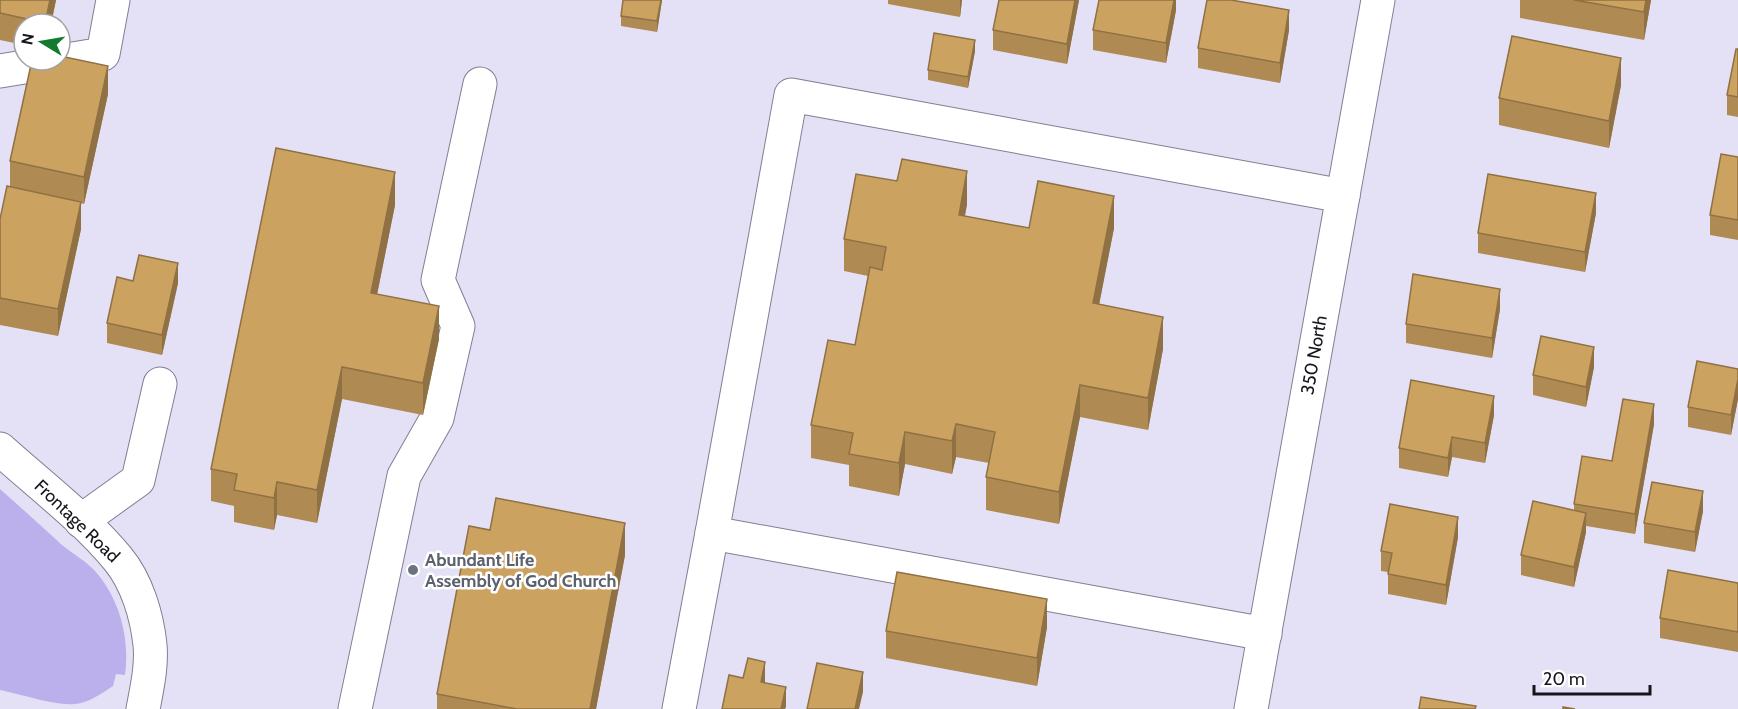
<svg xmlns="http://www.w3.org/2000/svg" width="1738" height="709" viewBox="0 0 1738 709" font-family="Cabin,sans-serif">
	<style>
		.green { fill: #bbb0ec }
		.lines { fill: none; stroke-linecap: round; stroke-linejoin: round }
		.minor-casing { stroke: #817e92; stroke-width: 35 }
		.minor { stroke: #fff; stroke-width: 33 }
		.wall { fill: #af8b53 }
		.shaded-wall { fill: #8f7144 }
		.building { fill: #cca261; stroke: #8f7144; stroke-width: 1.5 }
		.worship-dot { fill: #6b7280; stroke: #fff; stroke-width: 2 }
		.labels { text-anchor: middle; stroke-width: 5; stroke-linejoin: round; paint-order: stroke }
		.street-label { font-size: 18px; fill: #16151c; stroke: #fff }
		.worship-label { font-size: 18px; font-weight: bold; fill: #5b616d; stroke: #fff; text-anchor: start }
	</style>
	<rect width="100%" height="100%" fill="#e4e1f7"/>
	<!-- green -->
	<path class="green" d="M0 489C21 508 42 526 62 545 73 554 86 561 95 571 120 599 130 639 125 675L116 674 113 686C102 693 89 703 75 704 56 706 20 694 0 690Z"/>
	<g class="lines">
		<!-- minor casing -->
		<g class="minor-casing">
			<g id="minor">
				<path d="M0 71 103 54 113 0"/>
				<path d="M0 449C40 485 84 518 118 559 137 582 147 616 150 645 152 666 147 688 143 709"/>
				<path d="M81 521 138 480 160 384"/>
				<path d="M1265 634 712 533 791 95 1343 196"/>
				<path d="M355 709 404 476 437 418 458 326 438 280 480 84"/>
				<path d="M679 709 712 533"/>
				<path d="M1251 709 1378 0"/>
			</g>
		</g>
		<!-- minor -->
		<use href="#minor" class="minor"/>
	</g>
	<!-- wall -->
	<g class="wall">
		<path d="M0 0H56L51 24H24V45L0 40Z"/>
		<path d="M623 0H662L657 32 621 26V16Z"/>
		<path d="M888 0H962L960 17 888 4Z"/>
		<path d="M1079 0 1067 64 993 50V30Z"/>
		<path d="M1176 0V10L1166 63 1093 50V30Z"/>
		<path d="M1520 0H1651L1644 40 1520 18Z"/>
		<path d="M1289 30 1280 83 1198 68V48Z"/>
		<path d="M1738 49V117L1727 115V95Z"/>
		<path d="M975 51 968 88 928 80V70Z"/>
		<path d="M1621 85 1609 148 1499 125V98Z"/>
		<path d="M108 94 84 204 81 203V229L58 336 0 325V219L10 187V161Z"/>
		<path d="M1738 157V240L1710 235V215Z"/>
		<path d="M967 204 965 216 1029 228H1114L1099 304 1163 349 1148 430 1080 417 1059 524 986 510V477L989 463 956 457 952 474 905 464 899 496 849 486V465L811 458V425L855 345 868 276 844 271V239Z"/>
		<path d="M395 205 377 294 439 339 423 415 342 399 317 523 277 515 274 530 234 522V506L211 501V469Z"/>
		<path d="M1596 213 1585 272 1478 253V233Z"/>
		<path d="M133 281 178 283 162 355 107 343V323Z"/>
		<path d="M1500 309 1492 358 1406 343V324Z"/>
		<path d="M1594 367 1586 407 1533 395V375Z"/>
		<path d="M1738 369V399L1731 435 1688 427V407Z"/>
		<path d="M1494 415 1485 463 1452 457 1448 477 1399 468V448Z"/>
		<path d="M1654 424 1635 534 1586 526V532L1574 587 1521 575V555L1574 510V504L1612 461Z"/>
		<path d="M1703 511 1695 552 1644 543V523Z"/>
		<path d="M1458 537 1446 605 1388 594V572L1381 571V551Z"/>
		<path d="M625 555 596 709H437V694Z"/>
		<path d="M1738 583V652L1660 638V618Z"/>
		<path d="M1047 627 1037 686 886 658V631Z"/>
	</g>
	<!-- shaded-wall -->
	<g class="shaded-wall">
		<path d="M50 0H56L51 24H45Z"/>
		<path d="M661 0H662L657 32V21Z"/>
		<path d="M960 0H962L960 17Z"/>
		<path d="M1075 0H1079L1067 64V44Z"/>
		<path d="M1174 0H1176V10L1166 63V43Z"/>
		<path d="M1646 0H1651L1644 40V12Z"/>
		<path d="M1289 10V30L1280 83V63Z"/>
		<path d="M975 40V51L968 88V77Z"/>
		<path d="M1621 58V85L1609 148V121Z"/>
		<path d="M108 66V94L84 204V177Z"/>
		<path d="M967 171V204L959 247V215Z"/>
		<path d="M395 172V205L371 325V293Z"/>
		<path d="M1596 193V213L1585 272V252Z"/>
		<path d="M1114 196V228L1093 336V303Z"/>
		<path d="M81 202V229L58 336V309Z"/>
		<path d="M178 263V283L162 355V335Z"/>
		<path d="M1500 289V309L1492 358V338Z"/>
		<path d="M439 306V339L423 415V383Z"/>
		<path d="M1163 317V349L1148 430V398Z"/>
		<path d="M1594 347V367L1586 407V387Z"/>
		<path d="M342 367V399L317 523V490Z"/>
		<path d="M1738 379V399L1731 435V415Z"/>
		<path d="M1080 385V417L1059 524V492Z"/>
		<path d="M1494 396V415L1485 463V443Z"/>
		<path d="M1654 404V424L1635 534V514Z"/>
		<path d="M956 424V457L952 474V441Z"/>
		<path d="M905 432V464L899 496V463Z"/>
		<path d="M1452 437V457L1448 477V458Z"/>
		<path d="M277 482V515L274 530V498Z"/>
		<path d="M1703 491V511L1695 552V532Z"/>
		<path d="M1586 513V532L1574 587V567Z"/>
		<path d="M1458 517V537L1446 605V585Z"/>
		<path d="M625 523V555L596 709H590Z"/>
		<path d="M1047 599V627L1037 686V658Z"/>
		<path d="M765 662V682L761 702V682Z"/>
		<path d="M863 672V692L859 709H855Z"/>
		<path d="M786 687V707L785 709H781Z"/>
	</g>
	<!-- building -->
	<g class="building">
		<path d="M0 0H50L45 23 0 13Z"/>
		<path d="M623 0H661L657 21 621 16Z"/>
		<path d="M999 0H1075L1067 44 993 30Z"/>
		<path d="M1099 0H1174L1166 43 1093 30Z"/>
		<path d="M1207 0H1231L1289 10 1280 63 1198 48Z"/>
		<path d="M1574 0H1646L1644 12Z"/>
		<path d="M934 33 975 40 968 77 928 70Z"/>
		<path d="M1512 36 1621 58 1609 121 1499 98Z"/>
		<path d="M1736 49H1738V97L1727 95Z"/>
		<path d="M60 56 108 66 84 177 10 161 32 60H60Z"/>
		<path d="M276 148 395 172 371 293 439 306 423 383 342 367 317 490 277 482 274 498 234 490 237 474 211 469Z"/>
		<path d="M1721 154 1738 157V220L1710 215Z"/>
		<path d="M902 159 967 171 959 215 1029 228 1038 181 1114 196 1093 303 1163 317 1148 398 1080 385 1059 492 986 477 995 432 956 424 952 441 905 432 899 463 849 454 853 433 811 425 828 340 855 345 870 267 882 270 886 247 844 239 856 174 897 181Z"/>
		<path d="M1488 174 1596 193 1585 252 1478 233Z"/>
		<path d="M7 186 81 202 58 309 0 298V219Z"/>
		<path d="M139 255 178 263 162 335 107 323 117 277 133 281Z"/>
		<path d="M1413 274 1500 289 1492 338 1406 324Z"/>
		<path d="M1541 336 1594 347 1586 387 1533 375Z"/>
		<path d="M1697 361 1738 369V379L1731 415 1688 407Z"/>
		<path d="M1411 380 1494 396 1485 443 1452 437 1448 458 1399 448Z"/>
		<path d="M1623 399 1654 404 1635 514 1574 504 1582 456 1612 461Z"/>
		<path d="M1652 482 1703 491 1695 532 1644 523Z"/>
		<path d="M496 498 625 523 590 709H517L437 694 469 526 490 530Z"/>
		<path d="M1533 501 1586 513 1574 567 1521 555Z"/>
		<path d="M1390 504 1458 517 1446 585 1388 574 1392 553 1381 551Z"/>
		<path d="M1668 570 1738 583V632L1660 618Z"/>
		<path d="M897 572 1047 599 1037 658 886 631Z"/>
		<path d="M748 658 765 662 761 682 786 687 781 709H722L729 675 743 678Z"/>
		<path d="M817 663 863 672 855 709H807Z"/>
		<path d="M1421 697 1476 706 1475 709H1419Z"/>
		<path d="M1563 707 1575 709H1563Z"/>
	</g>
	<!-- markers -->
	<circle class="worship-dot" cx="413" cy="570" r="6"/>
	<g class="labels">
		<!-- street labels -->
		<g class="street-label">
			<text transform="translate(1314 355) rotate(-80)" y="6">350 North</text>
			<text transform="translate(77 521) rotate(44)" y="6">Frontage Road</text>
		</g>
		<!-- worship labels -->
		<g class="worship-label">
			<text x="425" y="566">Abundant Life<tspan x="425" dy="21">Assembly of God Church</tspan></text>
		</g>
	</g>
	<!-- north arrow -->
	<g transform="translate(42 42) rotate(281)"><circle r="28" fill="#ffffff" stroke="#a2a1a4" stroke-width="1.5"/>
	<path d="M0-4.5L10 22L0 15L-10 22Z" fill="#137a2e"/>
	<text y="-9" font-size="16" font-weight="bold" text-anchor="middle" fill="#16151c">N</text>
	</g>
	<!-- scale -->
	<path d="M1534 685v9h116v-9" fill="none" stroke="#16151c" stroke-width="3"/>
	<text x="1543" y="685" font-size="18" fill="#16151c" stroke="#ffffff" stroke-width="4.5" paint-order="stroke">20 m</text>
</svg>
